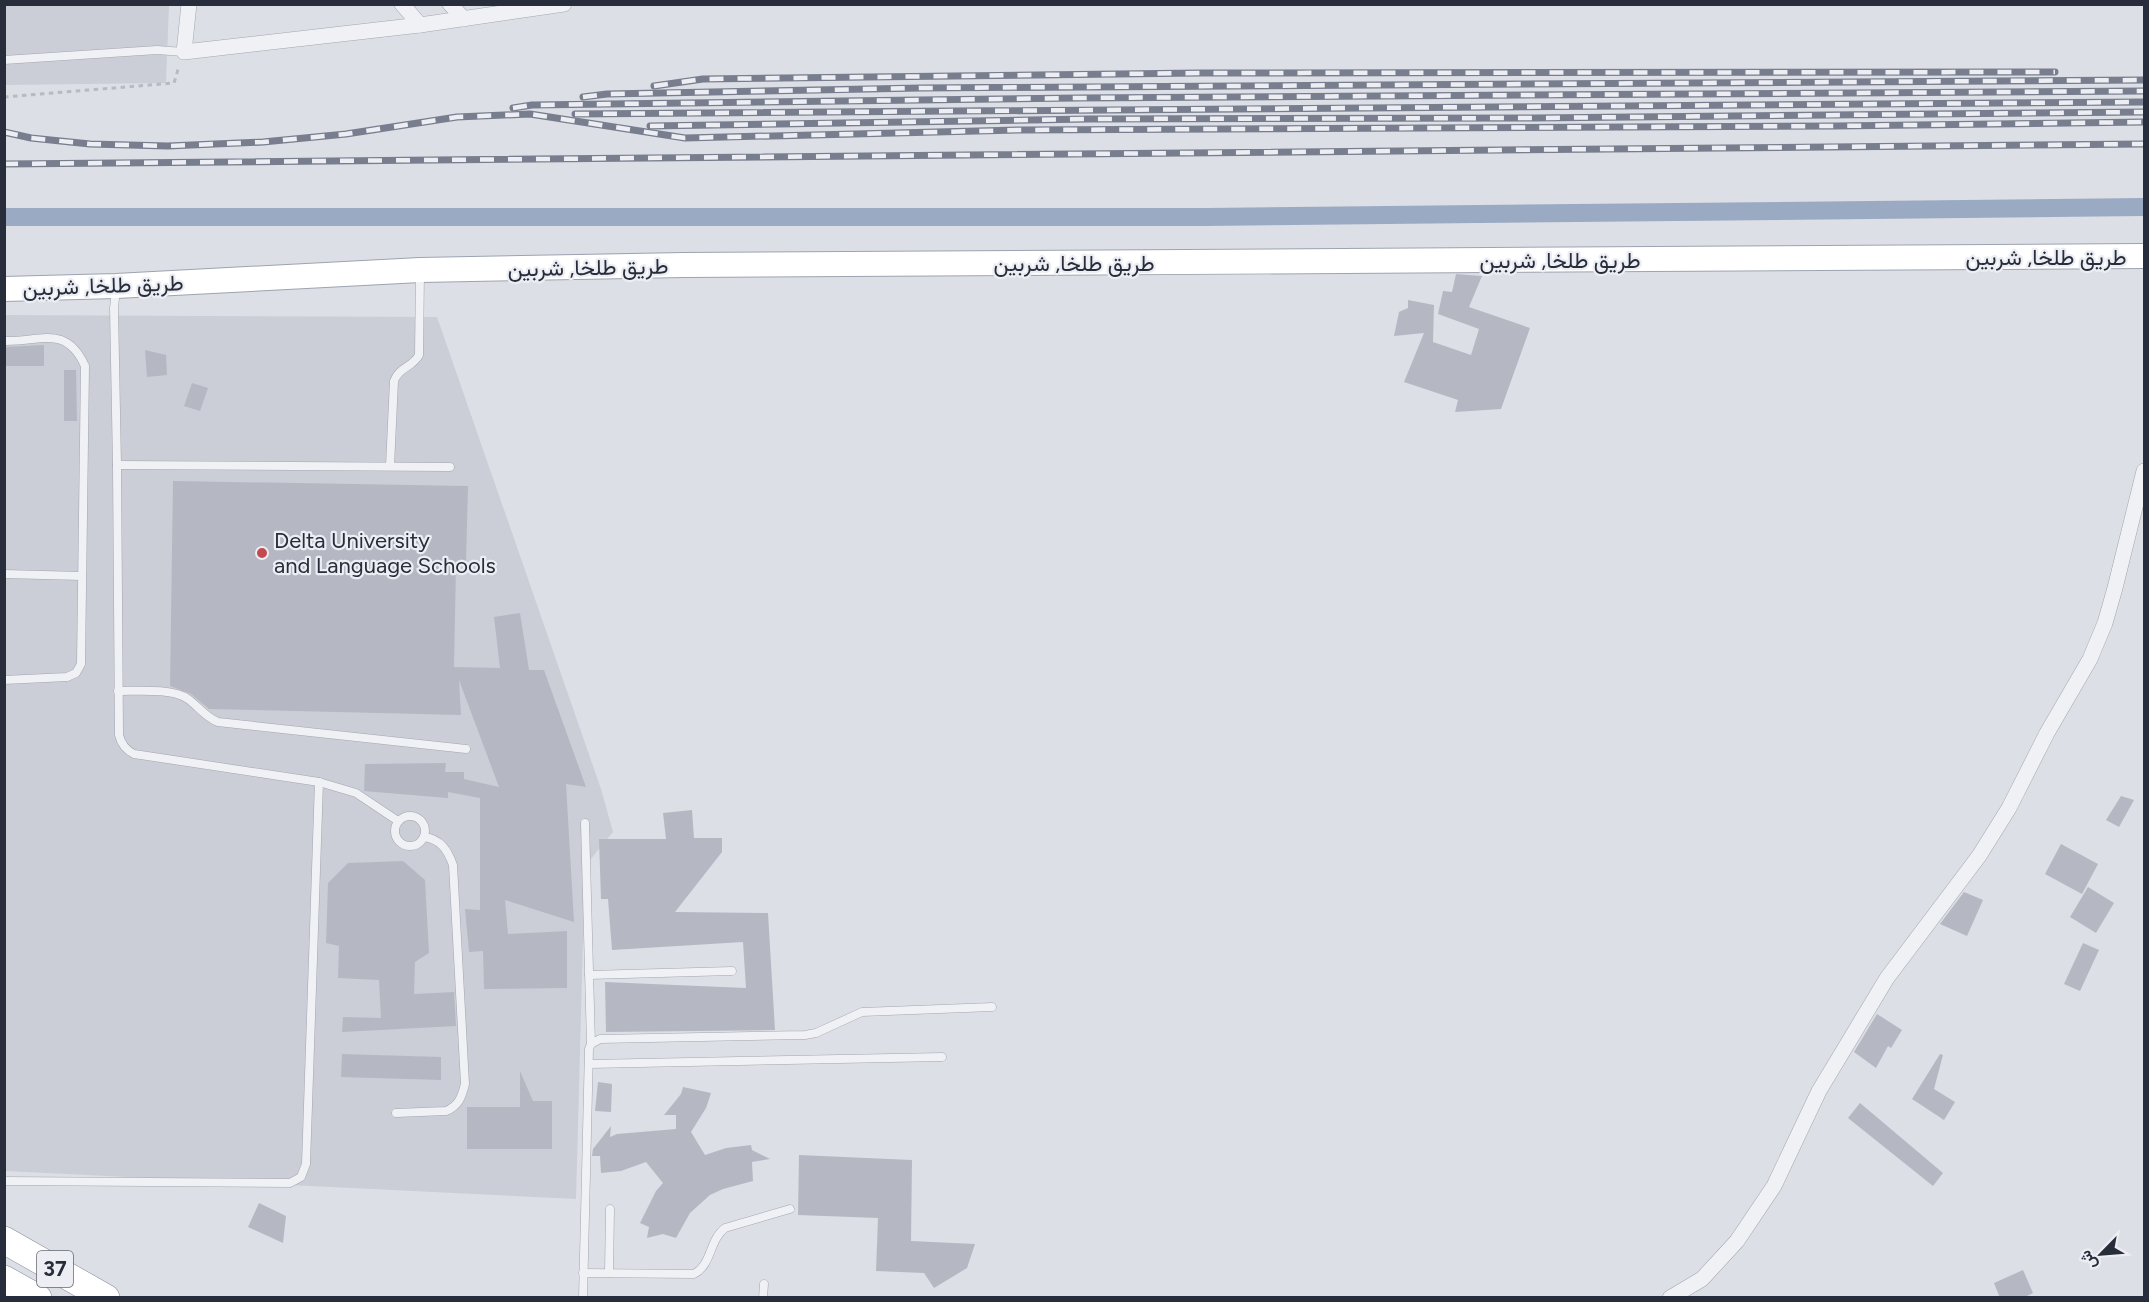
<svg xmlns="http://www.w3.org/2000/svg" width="2149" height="1302" viewBox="0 0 2149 1302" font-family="Figtree,Vazirmatn,sans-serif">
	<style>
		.built { fill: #cbced7 }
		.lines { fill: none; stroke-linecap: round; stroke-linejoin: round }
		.canal { stroke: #9aaac3; stroke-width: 18 }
		.building { fill: #b5b8c2 }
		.lane-casing { stroke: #a3a6af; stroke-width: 9 }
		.street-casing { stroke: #a3a6af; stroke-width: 16 }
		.primary-casing { stroke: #9da3b0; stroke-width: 26 }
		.highway-casing { stroke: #868c9b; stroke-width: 28 }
		.path { stroke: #b7bac0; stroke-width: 3; stroke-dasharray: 4.5 4.5; stroke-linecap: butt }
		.lane { stroke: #eff1f4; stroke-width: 8 }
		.street { stroke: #eff1f4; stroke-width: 15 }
		.primary { stroke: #fff; stroke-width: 24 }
		.highway { stroke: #fff; stroke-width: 27 }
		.rail-casing { stroke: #787e8e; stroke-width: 7 }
		.rail { stroke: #eceef4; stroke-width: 4.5; stroke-dasharray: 14; stroke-linecap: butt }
		.poi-dot { fill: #c34a50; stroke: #eceef4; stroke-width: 2 }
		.labels { text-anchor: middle; stroke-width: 4.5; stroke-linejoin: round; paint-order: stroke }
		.shield { fill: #eceef4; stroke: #636772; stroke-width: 1.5 }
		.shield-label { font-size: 21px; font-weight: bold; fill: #282d3b }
		.street-label { font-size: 22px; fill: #282d3b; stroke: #eceef4 }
		.poi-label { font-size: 22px; fill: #282d3b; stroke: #eceef4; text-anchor: start }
	</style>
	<rect width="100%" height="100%" fill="#dddfe6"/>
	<!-- built -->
	<g class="built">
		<path d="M4 5H169L166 83 5 85Z"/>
		<path d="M5 315 437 317 601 789 613 832 585 866 576 1199 5 1171Z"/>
	</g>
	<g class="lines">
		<!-- canal -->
		<path class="canal" d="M4 217H1207L2144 207"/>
	</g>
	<!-- building -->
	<g class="building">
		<path d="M1456 274 1482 276 1469 307 1530 328 1501 409 1455 412 1458 400 1404 382 1424 333 1394 336 1399 312 1408 308V300L1434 305 1433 342 1471 355 1479 329 1438 314 1443 291 1452 292Z"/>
		<path d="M44 345V366H4V347Z"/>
		<path d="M145 350 166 355 167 375 147 377Z"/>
		<path d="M64 370H76L77 421H64Z"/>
		<path d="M192 383 208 388 200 411 184 406Z"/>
		<path d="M173 481 468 486 466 562 456 566 454 667 500 668 494 617 520 613 529 670H544L586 787 566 784 574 922 505 900 508 934 567 931V988L484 989 483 951 469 952 465 909 480 910V798L448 792V798L364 791 365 764 446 763 445 772H464V779L499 787 459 680 461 715 209 709 191 694 170 686Z"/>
		<path d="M2121 796 2134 800 2119 827 2106 820Z"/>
		<path d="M692 810 694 838H722V852L675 912 768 913 775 1030 606 1032 605 982 746 988 743 942 612 950 608 899H601L599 839H666L663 813Z"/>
		<path d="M2061 844 2098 864 2082 894 2045 874Z"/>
		<path d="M403 861 425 880 429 953 415 962 414 994 454 992 456 1026 342 1032 343 1017 381 1018 379 980 338 978 339 946 326 943 328 883 348 863Z"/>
		<path d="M2088 887 2114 903 2096 933 2070 917Z"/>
		<path d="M1964 892 1983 900 1967 936 1940 924Z"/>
		<path d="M2083 943 2099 950 2080 991 2064 984Z"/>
		<path d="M1877 1014 1902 1030 1891 1048 1888 1046 1876 1068 1854 1052Z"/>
		<path d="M342 1054 441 1057V1080L341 1077Z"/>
		<path d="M1940 1054 1943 1055 1934 1089 1955 1102 1944 1120 1912 1099Z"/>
		<path d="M520 1071 533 1101H552V1149H467V1107H520Z"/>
		<path d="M598 1082 612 1084 611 1112 595 1111Z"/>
		<path d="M683 1087 711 1093 706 1108 691 1132 705 1155 726 1148 751 1145 752 1150 770 1159 752 1162 753 1181 723 1189 710 1195 690 1213 676 1238 663 1234 647 1238 649 1227 640 1223 656 1191 663 1183 646 1162 621 1171 601 1173 600 1156H592L593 1149 611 1126 610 1137 617 1134 676 1129V1115H664L681 1094Z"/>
		<path d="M1860 1103 1943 1173 1933 1186 1848 1118Z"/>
		<path d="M799 1155 912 1160 911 1241 975 1244 967 1268 934 1288 924 1273 876 1271 878 1218 798 1215Z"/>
		<path d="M259 1203 286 1216 283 1243 248 1227Z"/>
		<path d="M2023 1270 2033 1293 2023 1298H2000L1994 1283Z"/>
	</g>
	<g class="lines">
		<!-- lane casing -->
		<g class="lane-casing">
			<g id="lane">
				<path d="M4 60 157 50 184 52"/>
				<path d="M116 289 114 308 117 465 119 735C121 744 126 750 134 754L319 782 356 793 398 821"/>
				<path d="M4 341C41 342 66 324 85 366L81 664 76 673 67 677 4 680"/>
				<path d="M117 465 450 467"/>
				<path d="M390 466 394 381C399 367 413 367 419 355L420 273"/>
				<path d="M4 574 82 576"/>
				<path d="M118 691C137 691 173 688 188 699 199 707 205 717 218 722L466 749"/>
				<circle cx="410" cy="831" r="15"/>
				<path d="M585 823 591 1044"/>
				<path d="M589 975 732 971"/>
				<path d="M589 1064 942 1057"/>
				<path d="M396 1113 446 1111C459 1106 462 1096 465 1084L453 865C448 851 441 839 424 837"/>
				<path d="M4 1181 290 1183 301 1177 306 1164 319 782"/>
				<path d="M583 1273 694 1274C712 1265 709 1240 725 1228L790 1209"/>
				<path d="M609 1273 610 1209"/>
				<path d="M583 1298 589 1049 591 1044 600 1039 805 1035 816 1033 862 1012 992 1007"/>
				<path d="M763 1298 764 1284"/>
			</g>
		</g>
		<!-- street casing -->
		<g class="street-casing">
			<g id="street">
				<path d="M189 4 184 52 420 25 564 4"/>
				<path d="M402 4 420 25"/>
				<path d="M450 4 464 19"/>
				<path d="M1670 1298 1702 1279 1737 1241 1774 1186 1819 1091 1887 978 1979 856 2009 808 2047 733 2090 659 2105 623 2115 588 2144 471"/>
			</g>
		</g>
		<!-- primary casing -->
		<g class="primary-casing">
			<path id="primary" d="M4 289 116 286 420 270 684 265 2144 256"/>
		</g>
		<!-- highway casing -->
		<g class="highway-casing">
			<g id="highway">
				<path d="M4 1240 106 1298"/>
				<path d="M4 1279 38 1298"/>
			</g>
		</g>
		<!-- path -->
		<path class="path" d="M4 97 174 83 179 66"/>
		<!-- lane -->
		<use href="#lane" class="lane"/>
		<!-- street -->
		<use href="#street" class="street"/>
		<!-- primary -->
		<use href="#primary" class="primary"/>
		<!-- highway -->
		<use href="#highway" class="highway"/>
		<!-- rail casing -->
		<g class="rail-casing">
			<g id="rail">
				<path d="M654 86 703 79 1200 73 2055 72"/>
				<path d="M583 97 607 94 921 88 2144 80"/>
				<path d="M513 108 532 105 1079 98 2144 91"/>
				<path d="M575 114 2144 102"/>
				<path d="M650 126 1089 119 1534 118 2144 112"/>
				<path d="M4 132 31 138 90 144 168 146 263 142 346 134 457 117 530 114 685 138 1021 130 1835 126 2144 122"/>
				<path d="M4 164 2144 144"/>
			</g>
		</g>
		<!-- rail -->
		<use href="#rail" class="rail"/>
	</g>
	<!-- markers -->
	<circle class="poi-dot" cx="262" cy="553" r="6"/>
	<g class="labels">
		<!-- shield labels -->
		<rect class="shield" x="37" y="1251" width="36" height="36" rx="4.5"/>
		<g class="shield-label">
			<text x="55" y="1276">37</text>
		</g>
		<!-- street labels -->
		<g class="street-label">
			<text x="2046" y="265">طريق طلخا, شربين</text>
			<text x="1560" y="268">طريق طلخا, شربين</text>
			<text x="1074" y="271">طريق طلخا, شربين</text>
			<text transform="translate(588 267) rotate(-1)" y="8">طريق طلخا, شربين</text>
			<text transform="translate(103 285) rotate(-2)" y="8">طريق طلخا, شربين</text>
		</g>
		<!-- poi labels -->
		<g class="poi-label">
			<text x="274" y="548">Delta University<tspan x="274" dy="25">and Language Schools</tspan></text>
		</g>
	</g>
	<!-- border -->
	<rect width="2149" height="1302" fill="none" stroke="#282d3b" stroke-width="12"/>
	<!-- north arrow -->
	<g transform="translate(2101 1254) rotate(245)" stroke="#eceef4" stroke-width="4.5" paint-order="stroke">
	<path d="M0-4.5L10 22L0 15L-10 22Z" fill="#282d3b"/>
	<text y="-9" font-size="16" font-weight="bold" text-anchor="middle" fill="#282d3b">ش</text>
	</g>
</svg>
